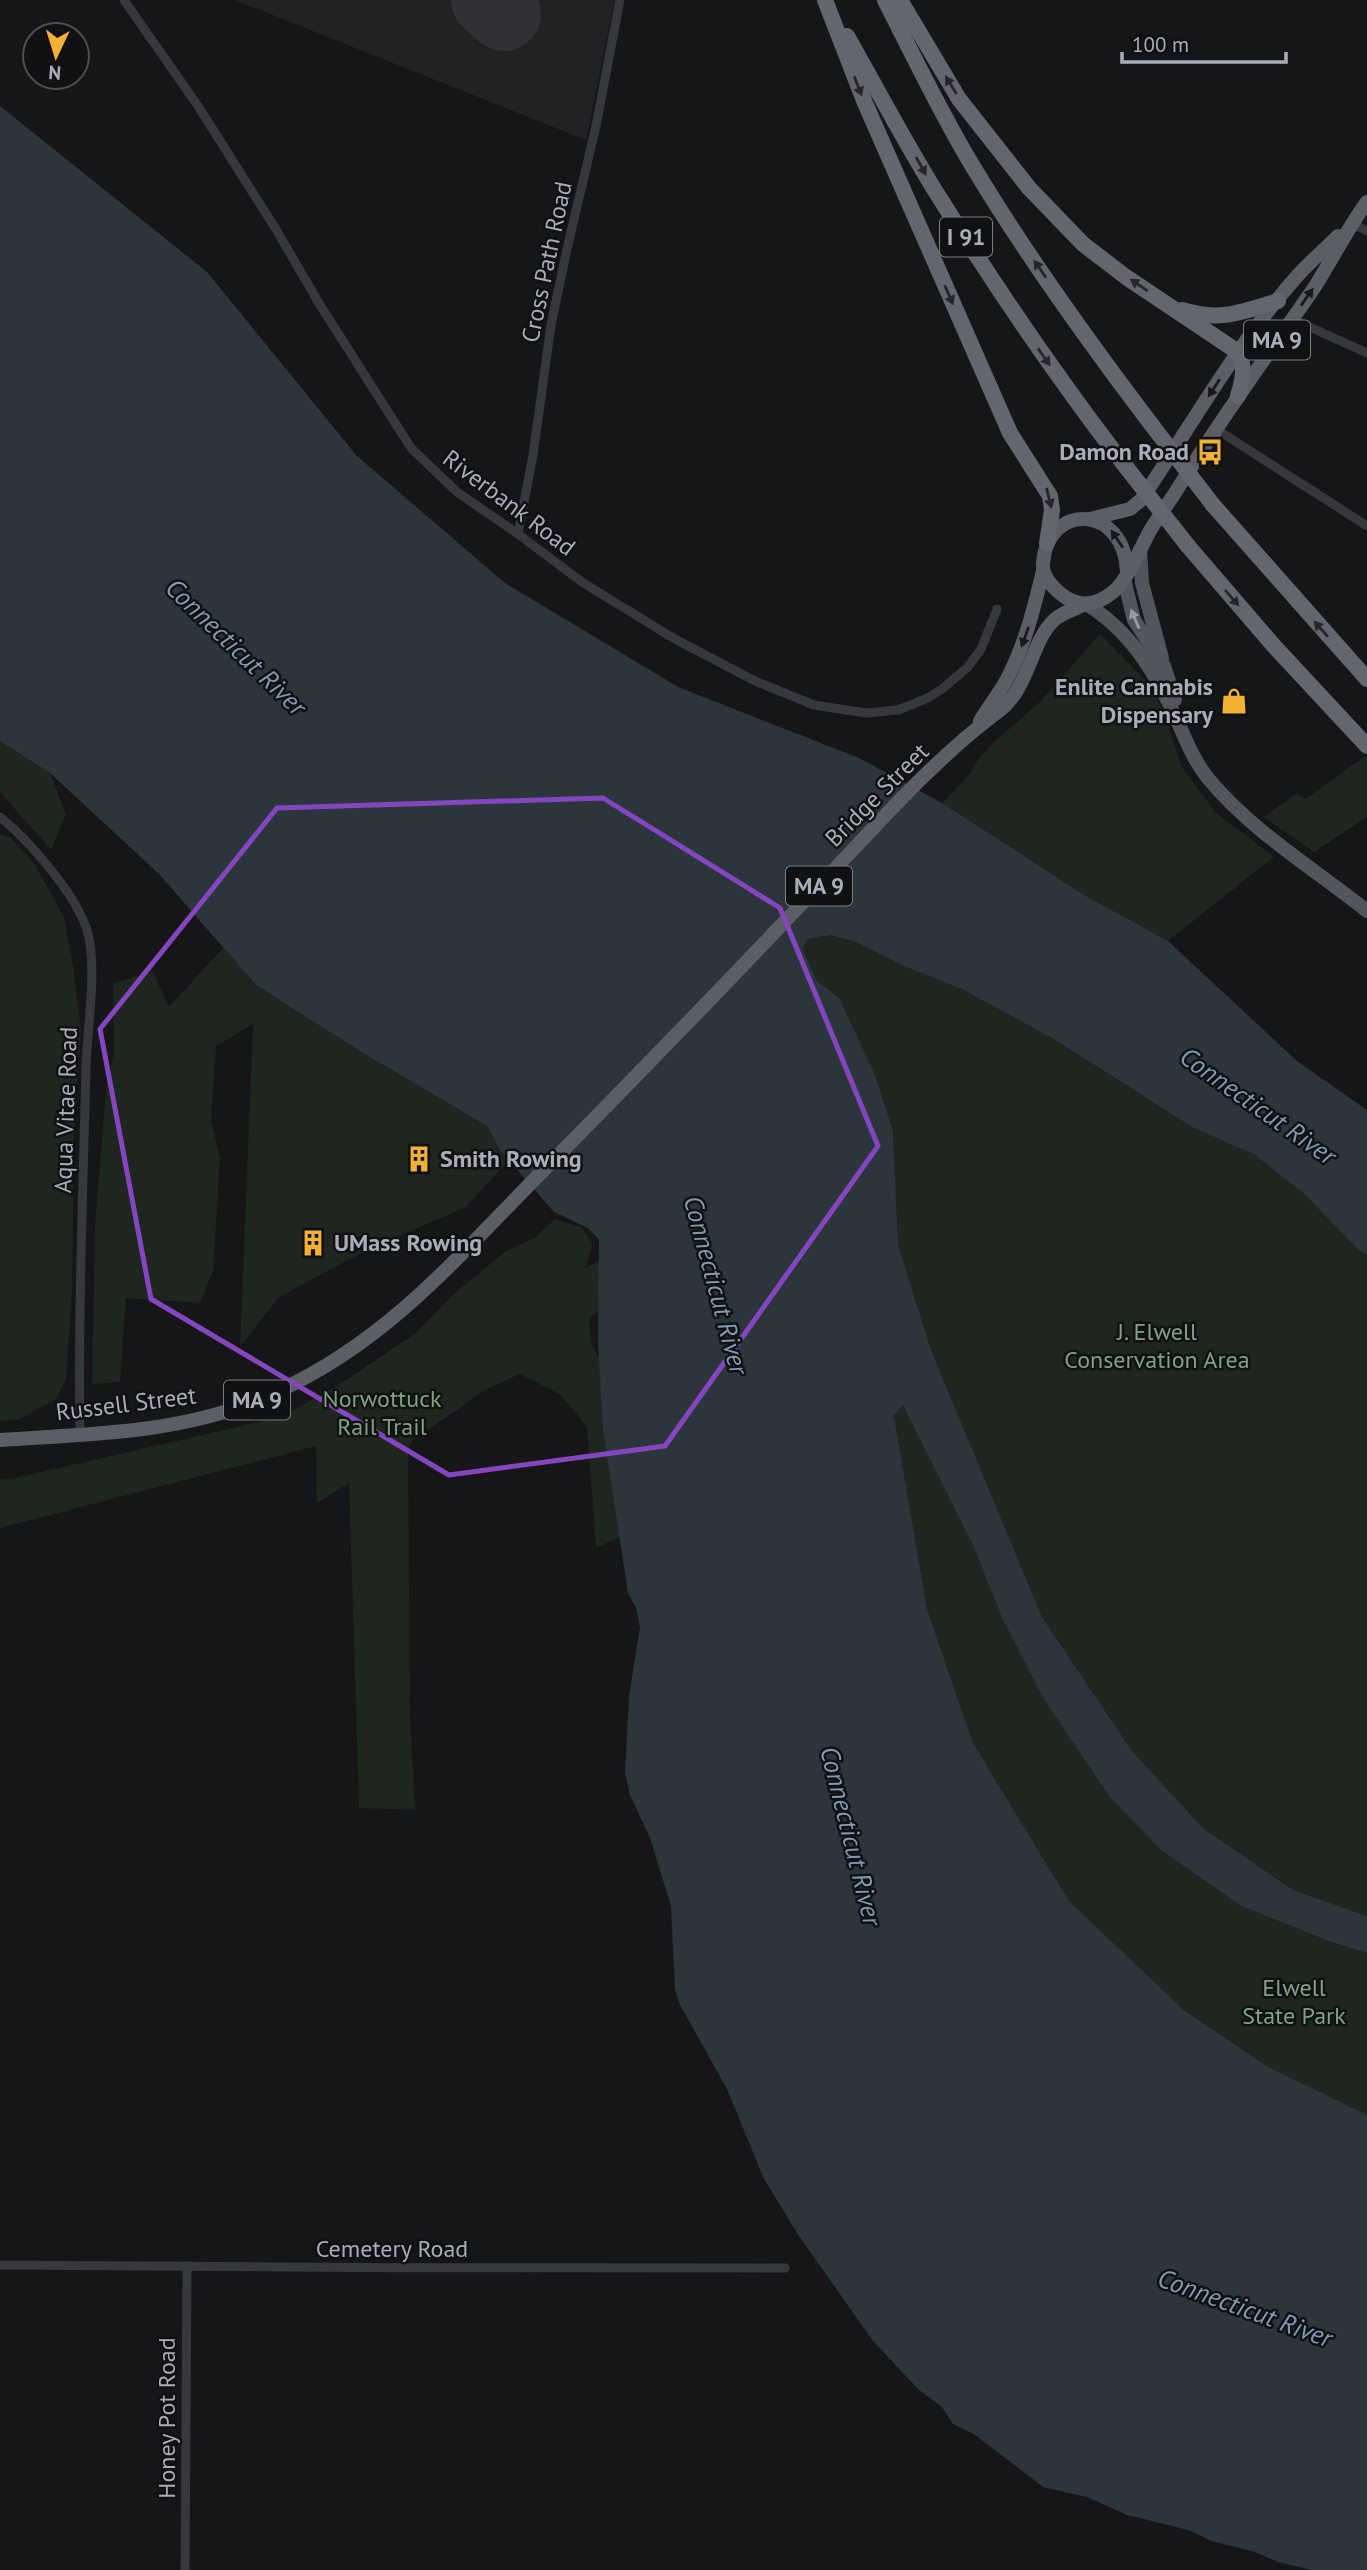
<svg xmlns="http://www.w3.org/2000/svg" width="1367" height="2570" viewBox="0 0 1367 2570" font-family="'PT Sans',sans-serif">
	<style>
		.built { fill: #222225 }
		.green { fill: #1e261f }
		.water { fill: #2c353c }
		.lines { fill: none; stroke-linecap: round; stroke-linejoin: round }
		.taxiway { stroke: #303135; stroke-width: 30 }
		.runway { stroke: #303135; stroke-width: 74 }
		.minor { stroke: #37383d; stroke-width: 9 }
		.primary { stroke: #53555c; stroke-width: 14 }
		.trunk { stroke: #5b5e65; stroke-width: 14 }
		.motorway { stroke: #63666e; stroke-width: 16 }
		.motorway-bridge { stroke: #63666e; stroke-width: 16 }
		.oneway { fill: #26262a }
		.oneway2 { fill: #18191b }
		.oneway3 { fill: #979ba6 }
		.marked { fill: none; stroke: #8446be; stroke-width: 5; stroke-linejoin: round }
		.labels { text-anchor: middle; stroke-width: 5; stroke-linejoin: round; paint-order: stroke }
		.shield { fill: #111113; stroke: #7b7e86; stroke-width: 2 }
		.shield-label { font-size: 23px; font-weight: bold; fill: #a8adb8 }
		.street-label { font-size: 24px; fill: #a8adb8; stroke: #111113 }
		.poi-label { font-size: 24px; font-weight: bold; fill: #a8adb8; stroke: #111113; text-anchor: end }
		.park-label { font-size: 24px; fill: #7fa381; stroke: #111113 }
		.water-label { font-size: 26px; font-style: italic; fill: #7f9bb3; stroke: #111113 }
	</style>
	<rect width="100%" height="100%" fill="#161618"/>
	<!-- built -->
	<path class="built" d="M235 0H615L586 140Z"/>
	<!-- green -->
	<g class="green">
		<path d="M1100 634 1153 688 1166 718 1181 766 1216 813 1274 857 1168 941 1086 896 942 803 970 774 977 761 993 743 1041 701Z"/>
		<path d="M0 741 50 773 66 814 51 850 0 792Z"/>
		<path d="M1367 755V817L1314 852 1264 817 1297 793 1305 799Z"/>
		<path d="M0 834 10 837 35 865 64 917 74 971 81 1032 74 1132 72 1294 66 1380 55 1400 17 1420 0 1421Z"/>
		<path d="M830 935 856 942 904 966 964 990 1057 1041 1192 1127 1255 1155 1303 1193 1358 1249 1367 1255V1916L1293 1890 1204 1829 1132 1751 1042 1617 931 1350 898 1244 893 1131 839 999 817 981 803 950 806 939Z"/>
		<path d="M223 948 256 985 358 1050 487 1126 500 1150 509 1160 466 1207 369 1249 279 1297 240 1347 253 1024 216 1046 211 1120 220 1159 213 1271 200 1303 126 1298 120 1382 92 1384 95 1226 106 1090 114 1051 113 983 153 972 169 1007Z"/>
		<path d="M733 1172 749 1207 589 1318 591 1343 606 1370 622 1536 596 1548 587 1427 561 1395 520 1374 488 1388 412 1441 408 1450 410 1717 415 1810 359 1808 349 1483 317 1503 316 1446 0 1528V1480L15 1478 281 1417 342 1383 417 1332 455 1293 506 1251 536 1237 555 1219 581 1227 593 1244 585 1269Z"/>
		<path d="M904 1405 972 1543 1002 1618 1043 1698 1241 1906 1331 1942 1367 1953V2115L1265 2065 1184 2010 1069 1901 973 1743 927 1609 894 1416Z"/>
	</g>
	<!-- water -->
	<path class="water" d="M0 106 207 272 357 456 505 583 678 687 859 758 942 803 1086 896 1168 941 1297 1061 1367 1110V1255L1358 1249 1303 1193 1255 1155 1192 1127 1057 1041 964 990 904 966 856 942 830 935 807 939 803 950 817 981 839 998 875 1075 893 1131 898 1244 931 1350 1042 1617 1132 1751 1204 1829 1293 1890 1367 1916V1953L1331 1942 1241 1906 1160 1849 1109 1796 1043 1698 1002 1618 972 1543 903 1405 894 1416 927 1609 973 1743 1069 1901 1184 2010 1265 2065 1367 2115V2570H1312L1278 2562 1255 2552 1212 2541 1188 2530 1127 2515 1087 2497 1043 2487 974 2434 953 2424 942 2407 919 2390 873 2341 799 2236 764 2179 727 2089 680 2005 675 1990 671 1906 650 1838 630 1795 625 1773 629 1697 640 1627 636 1608 628 1593 603 1429 598 1342 599 1240 588 1228 554 1212 500 1150 487 1126 358 1050 256 985 159 874 50 773 0 741Z"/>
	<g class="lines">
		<!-- taxiway -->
		<path class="taxiway" d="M499 9 508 0"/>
		<!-- runway -->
		<path class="runway" d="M488 0 504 14"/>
		<!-- minor -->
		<g class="minor">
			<path d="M124 0 198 106 277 231 320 305 411 448 457 492 518 534 582 582 673 638 755 681 814 705 866 713 898 710 928 698 942 689 968 667 981 649 997 609"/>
			<path d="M1351 223 1367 231"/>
			<path d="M1292 319 1367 353"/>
			<path d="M1216 429 1367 526"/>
			<path d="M518 534 533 455 551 325 567 249 596 126 620 0"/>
			<path d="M0 817C29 840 76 895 87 930 98 967 87 1027 86 1068 83 1190 78 1312 80 1435"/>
			<path d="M0 2265C262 2267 523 2269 785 2268"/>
			<path d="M185 2570 187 2266"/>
		</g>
		<!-- primary -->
		<g class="primary">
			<path d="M1140 550 1142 583 1162 658"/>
			<path d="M1124 579 1134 620 1164 666 1175 700"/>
			<path d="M1086 604C1131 631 1156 674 1177 720 1186 740 1193 759 1207 777 1250 830 1313 868 1367 911"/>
		</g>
		<!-- trunk -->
		<g class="trunk">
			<path d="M1090 519 1130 509 1141 500C1192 424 1238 342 1299 274 1311 261 1325 249 1338 236"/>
			<path d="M1127 572C1125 505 1048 501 1043 563 1042 576 1051 586 1061 594 1078 608 1096 606 1113 592 1129 579 1140 548 1151 529 1160 514 1171 500 1180 485 1222 417 1269 353 1314 288 1332 260 1347 229 1367 202"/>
			<path d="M980 721C988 707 999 694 1007 679 1025 645 1034 608 1043 571"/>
			<path d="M0 1440C85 1434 172 1434 253 1402 370 1356 441 1275 526 1188 622 1091 716 994 810 895 871 832 929 763 999 711 1030 687 1030 643 1054 620 1063 612 1075 609 1086 604"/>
		</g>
		<!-- motorway -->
		<g class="motorway">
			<path d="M825 0 865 103 1010 433 1050 496 1052 510 1047 543"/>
			<path d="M885 0C913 55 940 112 972 165 1026 255 1088 341 1151 424"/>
			<path d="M900 0 959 99 1029 188 1083 244 1126 277 1238 352C1246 368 1243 380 1238 396"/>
			<path d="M847 36C876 87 903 139 934 189 993 283 1055 375 1123 463"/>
			<path d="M1182 310C1220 322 1242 312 1278 301"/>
			<path d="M1213 505 1367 679"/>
			<path d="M1188 546 1274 646 1367 746"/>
		</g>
		<!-- motorway-bridge -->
		<g class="motorway-bridge">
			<path d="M1151 424 1213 505"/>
			<path d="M1123 463 1188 546"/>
		</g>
	</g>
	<!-- one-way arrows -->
	<defs><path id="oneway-solid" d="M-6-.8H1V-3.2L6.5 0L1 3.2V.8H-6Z" transform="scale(1.75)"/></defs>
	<g class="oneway">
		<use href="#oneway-solid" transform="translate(951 85) rotate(-122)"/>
		<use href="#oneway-solid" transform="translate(858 86) rotate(69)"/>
		<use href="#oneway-solid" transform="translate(921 166) rotate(61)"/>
		<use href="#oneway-solid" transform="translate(1040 269) rotate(-125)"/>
		<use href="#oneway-solid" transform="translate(1139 285) rotate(-146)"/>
		<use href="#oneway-solid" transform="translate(949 295) rotate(66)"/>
		<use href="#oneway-solid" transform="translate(1044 357) rotate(55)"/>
		<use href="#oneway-solid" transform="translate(1049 498) rotate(76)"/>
		<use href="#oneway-solid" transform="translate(1232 598) rotate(49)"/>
		<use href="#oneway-solid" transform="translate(1321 629) rotate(-132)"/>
	</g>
	<g class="oneway2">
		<use href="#oneway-solid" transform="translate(1307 297) rotate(-55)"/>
		<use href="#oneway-solid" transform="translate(1214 388) rotate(123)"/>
		<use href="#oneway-solid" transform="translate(1117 539) rotate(-124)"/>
		<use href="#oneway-solid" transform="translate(1025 637) rotate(110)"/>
	</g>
	<use class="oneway3" href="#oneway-solid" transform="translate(1135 619) rotate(-113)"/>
	<!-- marked area -->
	<path class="marked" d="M603 798 780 908 878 1146 665 1446 449 1475 151 1299 100 1029 277 808Z"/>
	<!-- icons -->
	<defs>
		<g id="bus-bare" transform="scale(2.1)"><path d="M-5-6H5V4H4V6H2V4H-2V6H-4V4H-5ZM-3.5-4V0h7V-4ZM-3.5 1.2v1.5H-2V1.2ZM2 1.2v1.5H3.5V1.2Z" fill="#f2b134" stroke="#111113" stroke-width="2.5" paint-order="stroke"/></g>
		<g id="shop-bare" transform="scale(2.1)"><path d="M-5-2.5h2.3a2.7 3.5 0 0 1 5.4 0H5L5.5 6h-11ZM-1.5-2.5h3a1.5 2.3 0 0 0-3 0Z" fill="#f2b134" stroke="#111113" stroke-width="2.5" paint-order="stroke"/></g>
		<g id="building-bare" transform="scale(2.1)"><path d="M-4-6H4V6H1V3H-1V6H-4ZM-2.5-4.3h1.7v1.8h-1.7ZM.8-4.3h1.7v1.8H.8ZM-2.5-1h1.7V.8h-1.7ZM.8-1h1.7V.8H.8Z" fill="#f2b134" stroke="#111113" stroke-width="2.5" paint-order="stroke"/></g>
	</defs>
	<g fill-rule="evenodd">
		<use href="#bus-bare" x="1210" y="452"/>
		<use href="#shop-bare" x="1234" y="701"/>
		<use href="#building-bare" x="419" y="1159"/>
		<use href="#building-bare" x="313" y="1243"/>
	</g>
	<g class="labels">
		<!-- shield labels -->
		<g class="shield">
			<rect x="940" y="217.5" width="52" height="39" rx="5"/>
			<rect x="1244" y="320.5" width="66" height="39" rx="5"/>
			<rect x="786" y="866.5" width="66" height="39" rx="5"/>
			<rect x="224" y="1380.5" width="66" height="39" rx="5"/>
		</g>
		<g class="shield-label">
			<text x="966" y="245">I 91</text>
			<text x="1277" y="348">MA 9</text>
			<text x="819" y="894">MA 9</text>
			<text x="257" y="1408">MA 9</text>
		</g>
		<!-- street labels -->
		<g class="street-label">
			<text transform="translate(547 262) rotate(-78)" y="8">Cross Path Road</text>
			<text transform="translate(509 503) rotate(37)" y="8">Riverbank Road</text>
			<text transform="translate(877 795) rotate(-45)" y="8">Bridge Street</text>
			<text transform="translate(66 1110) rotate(-88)" y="8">Aqua Vitae Road</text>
			<text transform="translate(126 1404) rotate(-7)" y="8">Russell Street</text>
			<text x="392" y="2257">Cemetery Road</text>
			<text transform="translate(167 2418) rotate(-90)" y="8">Honey Pot Road</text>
		</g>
		<!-- poi labels -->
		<g class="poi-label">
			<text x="1189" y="460">Damon Road</text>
			<text x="1213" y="695">Enlite Cannabis<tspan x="1213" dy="28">Dispensary</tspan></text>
			<text x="440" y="1167" text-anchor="start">Smith Rowing</text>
			<text x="334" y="1251" text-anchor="start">UMass Rowing</text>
		</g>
		<!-- park labels -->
		<g class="park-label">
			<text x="1157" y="1340">J. Elwell<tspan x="1157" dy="28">Conservation Area</tspan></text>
			<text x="382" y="1407">Norwottuck<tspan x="382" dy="28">Rail Trail</tspan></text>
			<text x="1294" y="1996">Elwell<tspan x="1294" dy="28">State Park</tspan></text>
		</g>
		<!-- water labels -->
		<g class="water-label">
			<text transform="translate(236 647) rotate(44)" y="9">Connecticut River</text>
			<text transform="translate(1258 1106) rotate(35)" y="9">Connecticut River</text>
			<text transform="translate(716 1285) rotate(75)" y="9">Connecticut River</text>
			<text transform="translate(851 1836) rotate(76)" y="9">Connecticut River</text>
			<text transform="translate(1245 2308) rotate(20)" y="9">Connecticut River</text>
		</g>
	</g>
	<!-- north arrow -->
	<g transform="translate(56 56) rotate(184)"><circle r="33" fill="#111113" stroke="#4d4f55" stroke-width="2"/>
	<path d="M0-5L12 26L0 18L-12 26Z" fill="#f2b134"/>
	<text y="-10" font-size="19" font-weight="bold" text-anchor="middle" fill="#a8adb8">N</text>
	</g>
	<!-- scale -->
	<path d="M1122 52v10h164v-10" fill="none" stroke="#a8adb8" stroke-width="3.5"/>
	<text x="1132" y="52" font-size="21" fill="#a8adb8" stroke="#111113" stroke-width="5" paint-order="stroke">100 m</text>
</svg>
